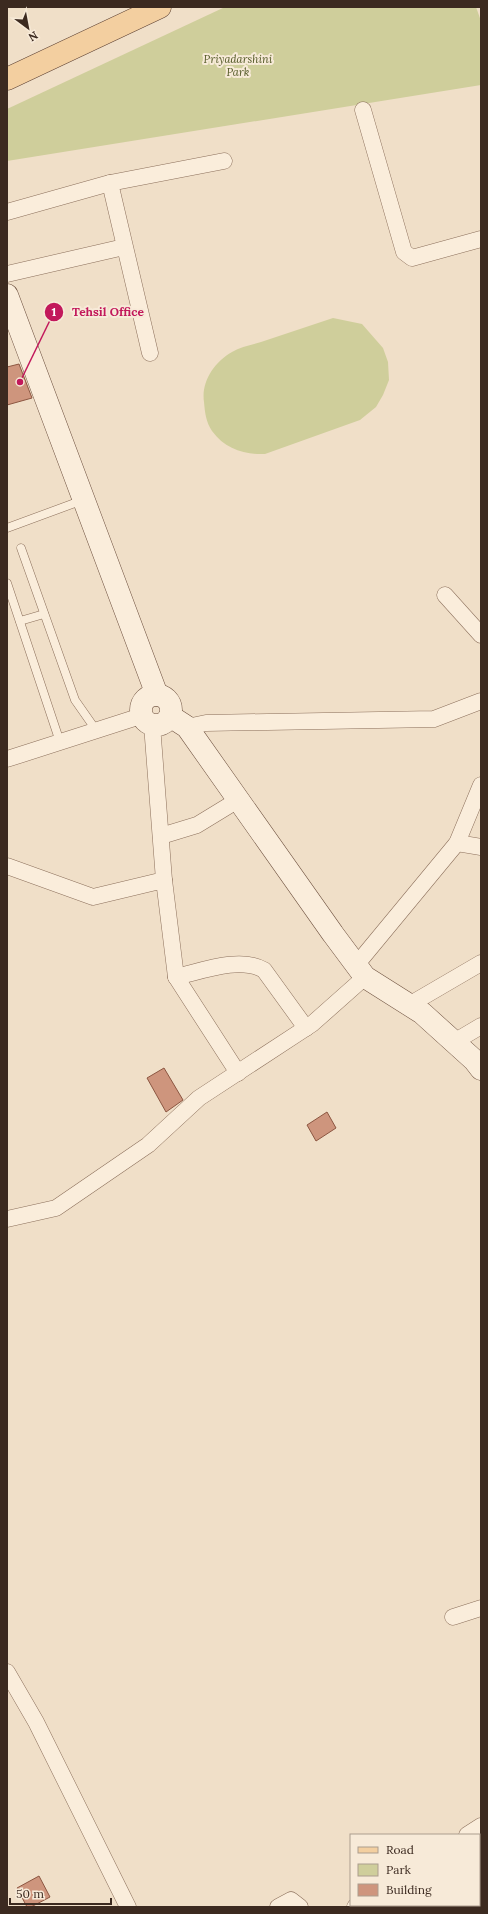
<svg xmlns="http://www.w3.org/2000/svg" width="488" height="1914" viewBox="0 0 488 1914" font-family="Lora,serif">
	<style>
		.green { fill: #cfce9b }
		.building { fill: #ce957d; stroke: #8c5641 }
		.lines { fill: none; stroke-linecap: round; stroke-linejoin: round }
		.service-casing { stroke: #8c705c; stroke-width: 9 }
		.minor-casing { stroke: #8c705c; stroke-width: 17 }
		.secondary-casing { stroke: #6e513f; stroke-width: 23 }
		.primary-casing { stroke: #5a3e30; stroke-width: 23 }
		.service { stroke: #faeddb; stroke-width: 8 }
		.minor { stroke: #faeddb; stroke-width: 16 }
		.secondary { stroke: #faeddb; stroke-width: 22 }
		.primary { stroke: #f3cfa0; stroke-width: 22 }
		.labels { text-anchor: middle; stroke-width: 4; stroke-linejoin: round; paint-order: stroke }
		.park-label { font-size: 11px; font-style: italic; fill: #535926; stroke: #f7ead8 }
		.leader { fill: none; stroke: #c2185b; stroke-width: 1.5 }
		.callout-dot { fill: #c2185b; stroke: #f7ead8; stroke-width: 1.5 }
		.mark-label { font-size: 12px; text-anchor: middle; font-weight: bold; fill: #fff }
		.callout-label { font-size: 12px; text-anchor: middle; font-weight: bold; fill: #c2185b; stroke: #f7ead8; stroke-width: 4; stroke-linejoin: round; paint-order: stroke }
	</style>
	<rect width="100%" height="100%" fill="#f0dfc8"/>
	<!-- green -->
	<g class="green">
		<path d="M225 7H476L481 21V85L7 161V109Z"/>
		<path d="M333 318 362 324 383 348 388 362 389 380 383 395 376 407 360 420 265 454C245 455 225 449 212 431 206 422 205 413 204 402 201 382 214 362 232 352 240 347 251 345 261 342 285 334 309 326 333 318Z"/>
	</g>
	<!-- building -->
	<g class="building">
		<path d="M19 364 32 398 7 405V367Z"/>
		<path d="M164 1068 183 1100 166 1112 147 1078Z"/>
		<path d="M327 1112 336 1128 316 1141 307 1125Z"/>
		<path d="M39 1876 50 1897 31 1907H27L17 1888Z"/>
	</g>
	<g class="lines">
		<!-- service casing -->
		<g class="service-casing">
			<g id="service">
				<path d="M7 528 83 500"/>
				<path d="M21 548 75 700 96 730"/>
				<path d="M7 583 60 742"/>
				<path d="M20 621 44 614"/>
			</g>
		</g>
		<!-- minor casing -->
		<g class="minor-casing">
			<g id="minor">
				<path d="M363 110 404 252 412 258 481 239"/>
				<path d="M110 183 150 353"/>
				<path d="M7 212 110 183 224 161"/>
				<path d="M7 274 124 247"/>
				<path d="M445 595 481 635"/>
				<path d="M152 725 164 880"/>
				<path d="M187 727 206 723 434 719 481 701"/>
				<path d="M7 759 141 716"/>
				<path d="M161 836 197 825 238 800"/>
				<path d="M457 843 481 847"/>
				<path d="M7 866 93 897 164 880 176 977 238 1073"/>
				<path d="M357 964 457 843 481 785"/>
				<path d="M176 977C202 971 240 956 264 970L306 1028"/>
				<path d="M409 1005 481 963"/>
				<path d="M454 1042 481 1026"/>
				<path d="M7 1219 56 1208 148 1145 199 1098 312 1024 365 977"/>
				<path d="M453 1617 481 1608"/>
				<path d="M7 1672 36 1722 128 1907"/>
				<path d="M467 1835 481 1826"/>
				<path d="M278 1907 291 1900 300 1907"/>
				<path d="M355 1907 360 1905"/>
			</g>
		</g>
		<!-- secondary casing -->
		<g class="secondary-casing">
			<g id="secondary">
				<path d="M7 295 157 695"/>
				<circle cx="156" cy="710" r="15"/>
				<path d="M170 716 187 727 333 934 365 977 422 1013 474 1060 481 1069"/>
			</g>
		</g>
		<!-- primary casing -->
		<g class="primary-casing">
			<path id="primary" d="M7 79 160 7"/>
		</g>
		<!-- service -->
		<use href="#service" class="service"/>
		<!-- minor -->
		<use href="#minor" class="minor"/>
		<!-- secondary -->
		<use href="#secondary" class="secondary"/>
		<!-- primary -->
		<use href="#primary" class="primary"/>
	</g>
	<g class="labels">
		<!-- park labels -->
		<g class="park-label">
			<text x="238" y="63">Priyadarshini<tspan x="238" dy="13">Park</tspan></text>
		</g>
	</g>
	<!-- callouts -->
	<path class="leader" d="M20 382L54 312"/>
	<g class="callout-dot">
		<circle cx="20" cy="382" r="4"/>
		<circle cx="54" cy="312" r="10"/>
	</g>
	<g class="mark-label">
		<text x="54" y="316">1</text>
	</g>
	<g class="callout-label">
		<text x="108" y="316">Tehsil Office</text>
	</g>
	<!-- border -->
	<rect width="488" height="1914" fill="none" stroke="#3c2a20" stroke-width="16"/>
	<!-- legend -->
	<rect x="350" y="1834" width="130" height="72" fill="#f7ead8" stroke="#ac9d8e"/>
	<rect x="358" y="1847" width="20" height="6" fill="#f3cfa0" stroke="#ac9d8e"/>
	<text x="386" y="1854" font-size="12" fill="#3c2a20">Road</text>
	<rect x="358" y="1864" width="20" height="12" fill="#cfce9b" stroke="#ac9d8e"/>
	<text x="386" y="1874" font-size="12" fill="#3c2a20">Park</text>
	<rect x="358" y="1884" width="20" height="12" fill="#ce957d" stroke="#ac9d8e"/>
	<text x="386" y="1894" font-size="12" fill="#3c2a20">Building</text>
	<!-- north arrow -->
	<g transform="translate(28 28) rotate(148)" stroke="#f7ead8" stroke-width="3" paint-order="stroke">
	<path d="M0-3L7 15L0 10L-7 15Z" fill="#3c2a20"/>
	<text y="-6" font-size="11" font-weight="bold" text-anchor="middle" fill="#3c2a20">N</text>
	</g>
	<!-- scale -->
	<path d="M10 1898v6h101v-6" fill="none" stroke="#3c2a20" stroke-width="2"/>
	<text x="16" y="1898" font-size="12" fill="#3c2a20" stroke="#f7ead8" stroke-width="3" paint-order="stroke">50 m</text>
</svg>
